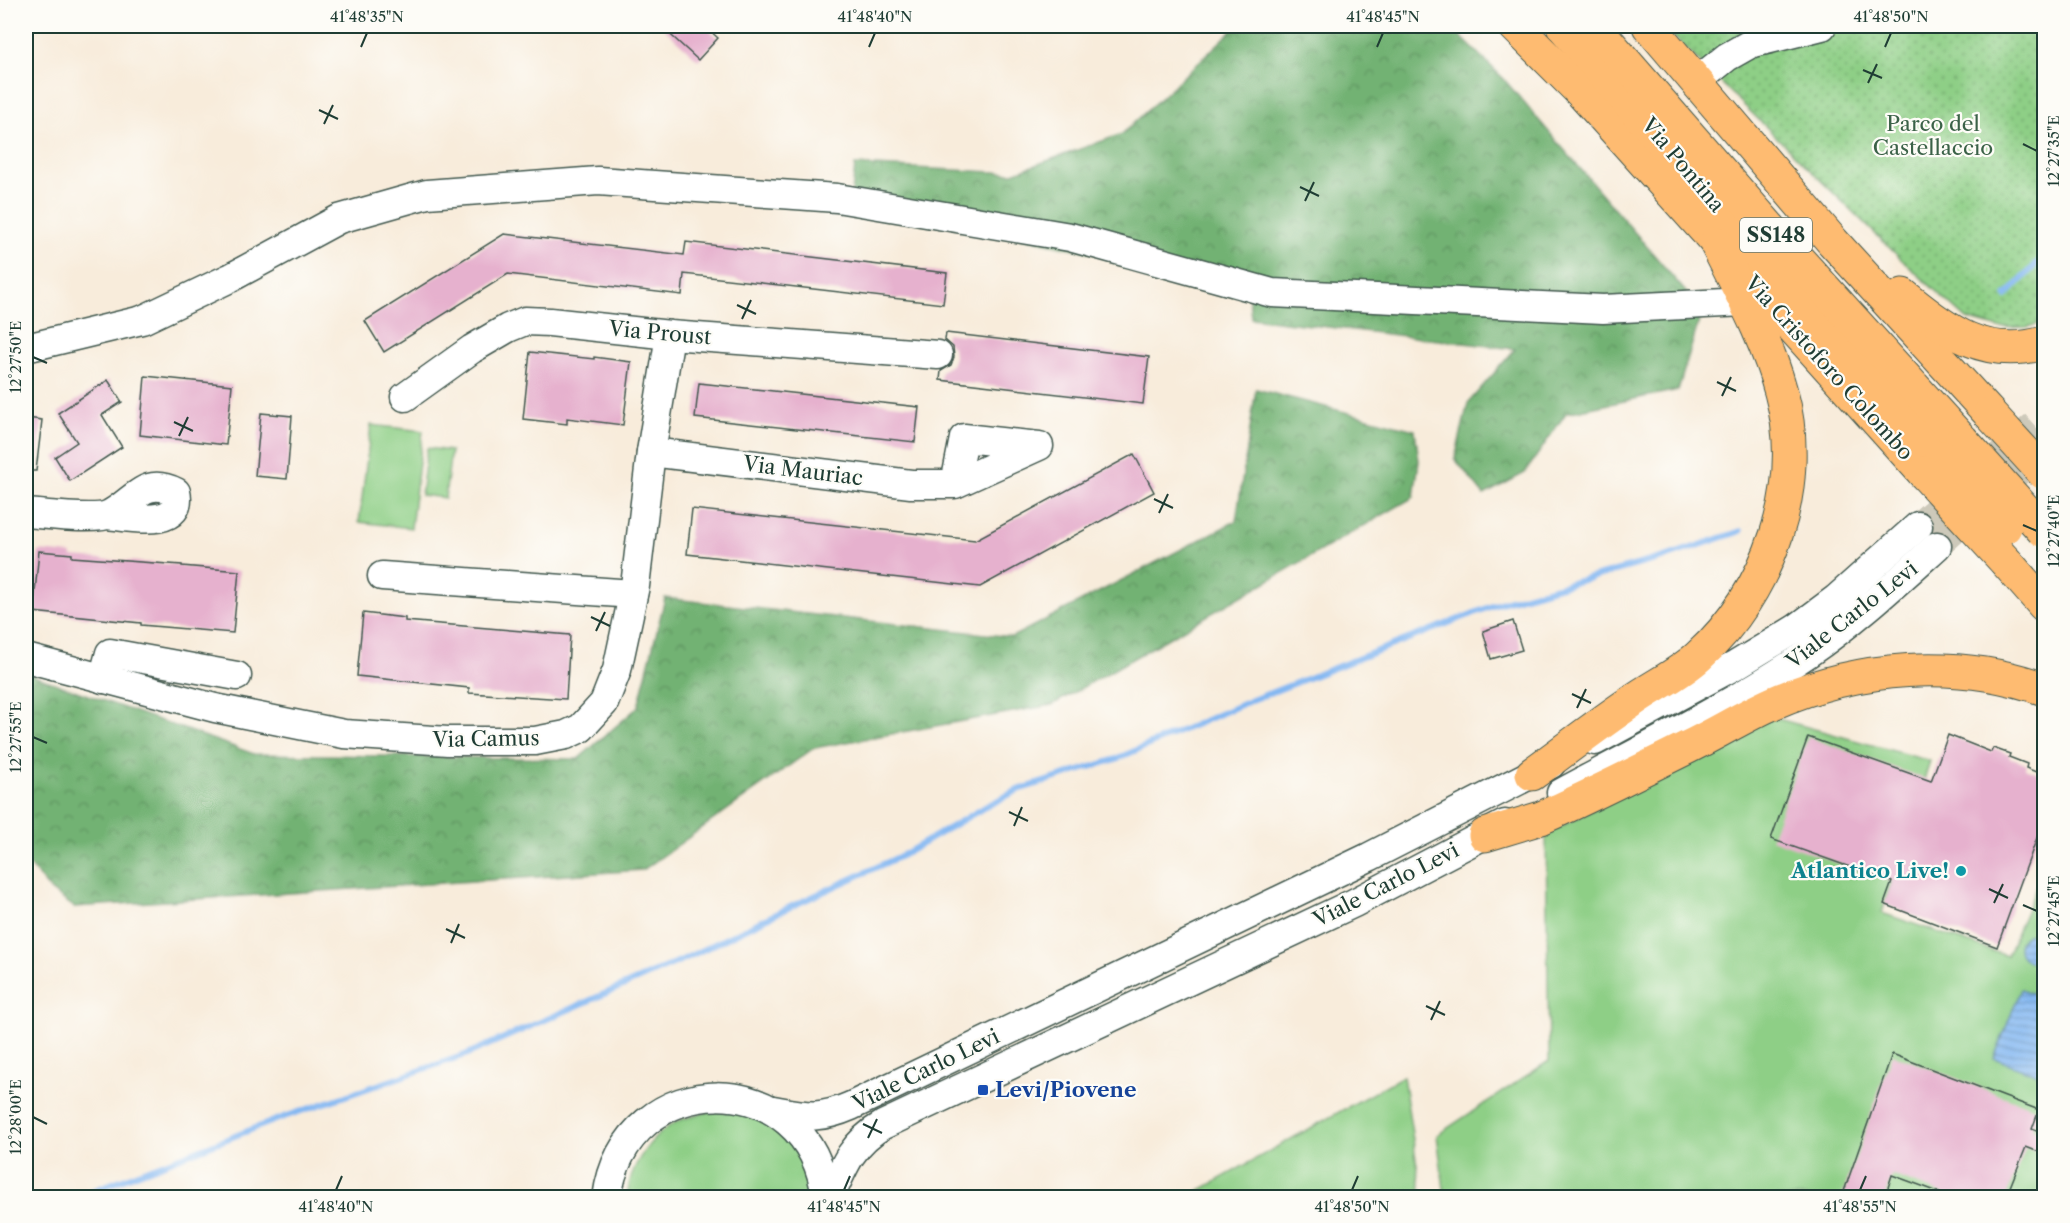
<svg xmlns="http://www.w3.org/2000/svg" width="2070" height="1223" viewBox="0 0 2070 1223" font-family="'Libre Caslon Text',serif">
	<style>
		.grass { fill: #8ecf86; stroke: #56865d; stroke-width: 1.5 }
		.forest { fill: url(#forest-crowns); stroke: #487854; stroke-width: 1.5 }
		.park { fill: url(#park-dots); stroke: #56865d; stroke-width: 1.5 }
		.water { fill: url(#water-rules); stroke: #527a93; stroke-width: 1.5 }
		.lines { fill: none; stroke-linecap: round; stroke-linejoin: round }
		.stream { stroke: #84b8f2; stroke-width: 6 }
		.building { fill: #e6b1ce }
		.minor-tunnel { stroke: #cdc9ba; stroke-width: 28; stroke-dasharray: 28 14; stroke-linecap: butt }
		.minor-casing { stroke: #40574d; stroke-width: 31 }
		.major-casing { stroke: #40574d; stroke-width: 35 }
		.highway-casing { stroke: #40574d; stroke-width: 35 }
		.minor { stroke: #fff; stroke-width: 28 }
		.major { stroke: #febb71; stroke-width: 33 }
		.highway { stroke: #febb71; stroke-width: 33 }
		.major-bridge-casing { stroke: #40574d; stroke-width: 35; stroke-linecap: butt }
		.highway-bridge-casing { stroke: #40574d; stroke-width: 35; stroke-linecap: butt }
		.major-bridge { stroke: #febb71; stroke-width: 33 }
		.highway-bridge { stroke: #febb71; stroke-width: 33 }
		.ticks { fill: none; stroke: #1f3d34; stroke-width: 2 }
		.culture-dot { fill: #0f9aa8; stroke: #fdfcf7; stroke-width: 2 }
		.transit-dot { fill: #1a4fb4; stroke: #fdfcf7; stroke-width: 2 }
		.labels { text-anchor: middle; stroke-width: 4.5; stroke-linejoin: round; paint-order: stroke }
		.shield { fill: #fdfcf7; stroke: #62766e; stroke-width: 1.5 }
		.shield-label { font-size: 20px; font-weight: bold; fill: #1f3d34 }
		.park-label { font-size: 21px; fill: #3b6248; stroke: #fdfcf7 }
		.street-label { font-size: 21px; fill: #1f3d34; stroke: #fdfcf7 }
		.culture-label { font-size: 21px; font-weight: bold; fill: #0d838f; stroke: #fdfcf7; text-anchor: end }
		.transit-label { font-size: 21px; font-weight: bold; fill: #164399; stroke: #fdfcf7; text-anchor: start }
		.neatline { fill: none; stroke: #1f3d34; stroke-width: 2 }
		.ticks-label { font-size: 15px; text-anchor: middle; fill: #1f3d34 }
	</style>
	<defs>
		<pattern id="forest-crowns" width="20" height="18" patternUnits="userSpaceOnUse" patternTransform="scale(1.5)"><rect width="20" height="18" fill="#72b273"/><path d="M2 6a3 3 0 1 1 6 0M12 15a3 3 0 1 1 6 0" fill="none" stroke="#5d925f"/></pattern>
		<pattern id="park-dots" width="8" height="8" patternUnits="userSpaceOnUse" patternTransform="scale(1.5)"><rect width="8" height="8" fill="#8ecf86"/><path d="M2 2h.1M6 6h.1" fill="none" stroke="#73a96e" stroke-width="1.8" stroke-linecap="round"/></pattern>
		<pattern id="water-rules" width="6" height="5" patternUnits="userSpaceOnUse" patternTransform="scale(1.5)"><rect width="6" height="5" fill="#84b8f2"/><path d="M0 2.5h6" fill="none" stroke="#6b97c5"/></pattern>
	</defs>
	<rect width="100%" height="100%" fill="#fdfcf7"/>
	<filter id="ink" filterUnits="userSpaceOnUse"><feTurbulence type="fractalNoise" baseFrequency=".0167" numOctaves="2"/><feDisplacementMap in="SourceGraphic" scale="12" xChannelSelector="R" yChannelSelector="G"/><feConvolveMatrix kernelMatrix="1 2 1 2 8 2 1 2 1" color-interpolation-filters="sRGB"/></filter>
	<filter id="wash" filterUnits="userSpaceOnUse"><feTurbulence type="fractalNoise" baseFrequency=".008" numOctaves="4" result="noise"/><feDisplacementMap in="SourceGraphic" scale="24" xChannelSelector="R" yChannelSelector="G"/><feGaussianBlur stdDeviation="1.35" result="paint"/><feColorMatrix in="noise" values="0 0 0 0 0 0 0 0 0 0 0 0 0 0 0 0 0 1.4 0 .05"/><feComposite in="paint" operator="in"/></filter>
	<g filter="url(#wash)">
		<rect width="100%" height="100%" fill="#f8ecdb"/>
		<!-- grass -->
		<g class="grass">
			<path d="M371 425 423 431 411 528 359 522Z"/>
			<path d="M427 448 451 451 445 498 421 495Z"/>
			<path d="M1771 717 1930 761 1882 913 2007 956 2044 868V1197H1445L1437 1135 1549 1061 1546 834Z"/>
			<path d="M1403 1076 1422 1197H1188Z"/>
			<path d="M711 1111 742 1113 771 1125 794 1146 809 1173 814 1197 628 1198C627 1167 655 1129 683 1119 692 1116 702 1114 711 1111Z"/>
		</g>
		<!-- forest -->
		<g class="forest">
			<path d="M1237 26H1450L1502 77 1702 311 1678 390 1566 413 1525 473 1484 495 1455 459 1468 403 1515 349 1251 318 1248 286 851 201 855 165 1013 173 1122 134Z"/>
			<path d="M1256 389 1415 430 1419 461 1414 497 1052 705 814 748 643 870 74 907 50 890 26 861V673L254 754 578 759 638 707 665 598 1012 637 1236 521Z"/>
		</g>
		<!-- park -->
		<path class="park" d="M1663 26H2044V323L2026 327 1999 328 1967 319 1906 264Z"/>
		<!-- water -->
		<g class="water">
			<circle cx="2033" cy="948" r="14"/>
			<path d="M2021 989 2044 998V1067L2041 1076 1994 1058Z"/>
		</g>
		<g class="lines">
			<!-- stream -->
			<g class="stream">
				<path d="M2006 296 2044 256"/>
				<path d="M74 1198 284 1117 465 1055 682 960 788 908 903 855 985 807 1018 790 1116 759 1252 700 1500 603 1665 557 1741 531"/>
			</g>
		</g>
		<g id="blocks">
			<!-- building -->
			<g class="building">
				<path d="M661 26H705L718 38 698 60Z"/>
				<path d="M504 234 684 255 686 242 947 273 943 304 684 274 682 295 508 274 384 352 365 321Z"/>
				<path d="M946 333 1149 357 1143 404 940 380 941 371 951 365 954 357 953 347 945 340Z"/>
				<path d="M530 352 594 359V357L631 362 623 425 567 418V424L523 419Z"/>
				<path d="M145 376 232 385 226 445 140 435Z"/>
				<path d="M108 380 122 402 102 415 122 447 70 481 55 457 77 442 58 413Z"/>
				<path d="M699 383 919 407 915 442 695 418Z"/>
				<path d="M261 413 292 416 287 479 255 476Z"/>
				<path d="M26 418 42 420 36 471H26Z"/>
				<path d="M1134 454 1154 492 980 587 687 554 692 509 975 540Z"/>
				<path d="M39 551 72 554V557L182 565V566L239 571 233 633 141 625V623L33 612Z"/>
				<path d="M363 613 405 618V621L570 635 566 699 469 693V688L357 676Z"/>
				<path d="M1513 621 1522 650 1491 659 1483 631Z"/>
				<path d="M1948 735 1991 752 1993 748 2010 754 2009 757 2027 764 2026 768 2044 775V838L2038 835 1997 947 1884 904 1892 882 1771 839 1808 737 1931 781Z"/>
				<path d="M1892 1054 2039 1110 2032 1129 2044 1134V1154L2026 1147 2006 1197H1952L1892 1175 1885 1197H1842Z"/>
			</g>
		</g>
	</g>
	<g filter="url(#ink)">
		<use href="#blocks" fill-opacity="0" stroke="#40574d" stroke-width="1.5"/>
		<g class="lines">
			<!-- minor-tunnel -->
			<g class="minor-tunnel">
				<path d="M1918 526 2044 417"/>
				<path d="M1937 546 2044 448"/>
			</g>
			<!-- minor casing -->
			<g class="minor-casing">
				<g id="minor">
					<path d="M1696 82 1727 57 1750 44 1822 26"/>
					<path d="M26 348 142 320 230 278 339 219 427 194 598 181 837 198 1070 237 1272 293 1603 309 1745 302"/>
					<path d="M405 397 472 349 508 328 525 321 550 322 670 335 938 355"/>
					<path d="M651 452 911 484H955L1039 446 964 438 955 484"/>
					<path d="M26 513C43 514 96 521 110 514 136 500 144 476 176 492 185 530 128 517 108 515"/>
					<path d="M382 576 633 594"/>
					<path d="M26 658 215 708 344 734 448 741H535L566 735 581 728 604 703 617 670 635 586 651 452 670 335"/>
					<path d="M103 679 110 653 237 676"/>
					<path d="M1595 741 1736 665 1797 628 1836 599 1918 526"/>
					<path d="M1561 793C1644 748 1730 706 1807 654 1854 622 1896 583 1937 546"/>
					<path d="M773 1110C806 1116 819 1120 851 1106L1369 857 1551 764"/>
					<path d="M607 1198C625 1063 810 1062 826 1198"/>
					<path d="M830 1198C843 1167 852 1143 883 1125L1354 903 1505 824"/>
				</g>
			</g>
			<!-- major casing -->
			<g class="major-casing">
				<g id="major">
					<path d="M1649 26 1833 242 1990 414"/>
					<path d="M1903 295C1948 331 1984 360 2044 343"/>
				</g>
			</g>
			<!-- highway casing -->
			<g class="highway-casing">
				<g id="highway">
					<path d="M1515 26 1582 93 1924 473"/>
					<path d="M1563 26 1742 235 1942 457"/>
					<path d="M1594 26 1783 243 1962 440"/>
					<path d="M2007 563 2044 605"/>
					<path d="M1532 774C1565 750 1597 725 1631 702 1653 686 1678 675 1698 657 1769 593 1807 486 1781 392 1767 340 1740 291 1716 243"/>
					<path d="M1485 835 1541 818 1561 809C1604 789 1646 768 1688 747 1717 733 1744 716 1773 703 1857 666 1957 658 2044 689"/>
				</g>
			</g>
			<!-- minor -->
			<use href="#minor" class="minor"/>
			<!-- major -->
			<use href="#major" class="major"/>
			<!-- highway -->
			<use href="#highway" class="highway"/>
			<!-- major-bridge casing -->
			<g class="major-bridge-casing">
				<path id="major-bridge" d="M1990 414 2044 473"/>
			</g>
			<!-- highway-bridge casing -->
			<g class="highway-bridge-casing">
				<g id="highway-bridge">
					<path d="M1962 440 2043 530"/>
					<path d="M1942 457 2005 527"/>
					<path d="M1924 473 2007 563"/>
				</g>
			</g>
			<!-- major-bridge -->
			<use href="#major-bridge" class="major-bridge"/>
			<!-- highway-bridge -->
			<use href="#highway-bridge" class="highway-bridge"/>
		</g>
	</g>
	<!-- ticks -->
	<path class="ticks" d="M361 47 367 33M869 47 875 33M1377 47 1383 33M1885 47 1891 33M1863 70 1882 78M1868 83 1877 64M319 110 338 119M324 124 333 105M2023 144 2037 151M1300 187 1319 196M1305 201 1314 182M737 305 756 314M742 319 751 300M33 357 47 363M1717 382 1736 391M1722 396 1731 377M174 422 193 431M179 436 188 417M1154 499 1173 508M1159 513 1168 494M2023 525 2037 531M591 617 610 626M596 631 605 612M1572 694 1591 703M1577 708 1586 689M33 737 47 743M1009 812 1028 821M1014 826 1022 807M1989 889 2008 898M1994 903 2003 884M2023 905 2037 911M446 929 465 938M451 943 459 924M1426 1006 1445 1015M1431 1020 1440 1001M33 1117 47 1124M863 1124 882 1133M868 1138 877 1119M336 1190 342 1176M844 1190 850 1176M1352 1190 1358 1176M1860 1190 1866 1176"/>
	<!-- markers -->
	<circle class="culture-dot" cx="1961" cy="871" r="6"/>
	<rect class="transit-dot" x="977" y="1084" width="12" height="12" rx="3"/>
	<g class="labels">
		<!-- shield labels -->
		<rect class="shield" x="1740" y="218" width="72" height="34" rx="4.5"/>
		<g class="shield-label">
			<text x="1776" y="242">SS148</text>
		</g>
		<!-- park labels -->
		<g class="park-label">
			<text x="1933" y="131">Parco del<tspan x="1933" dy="24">Castellaccio</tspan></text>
		</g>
		<!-- street labels -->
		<g class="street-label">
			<text transform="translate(1683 165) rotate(50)" y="7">Via Pontina</text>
			<text transform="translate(660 333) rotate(5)" y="7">Via Proust</text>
			<text transform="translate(1829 368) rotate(48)" y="7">Via Cristoforo Colombo</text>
			<text transform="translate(803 471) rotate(7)" y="7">Via Mauriac</text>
			<text transform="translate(1852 615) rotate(-38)" y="7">Viale Carlo Levi</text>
			<text transform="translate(486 739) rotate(-1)" y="7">Via Camus</text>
			<text transform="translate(1386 885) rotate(-27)" y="7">Viale Carlo Levi</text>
			<text transform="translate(926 1070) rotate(-26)" y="7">Viale Carlo Levi</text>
		</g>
		<!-- culture labels -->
		<g class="culture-label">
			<text x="1949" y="878">Atlantico Live!</text>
		</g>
		<!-- transit labels -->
		<g class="transit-label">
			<text x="995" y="1097">Levi/Piovene</text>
		</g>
	</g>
	<!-- margin -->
	<rect width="2070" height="1223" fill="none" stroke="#fdfcf7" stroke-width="66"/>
	<rect x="33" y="33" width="2004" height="1157" class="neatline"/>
	<g class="ticks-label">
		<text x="367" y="22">41°48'35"N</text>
		<text x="875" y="22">41°48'40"N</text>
		<text x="1383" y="22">41°48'45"N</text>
		<text x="1891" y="22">41°48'50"N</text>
		<text transform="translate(2054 151) rotate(-90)" y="5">12°27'35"E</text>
		<text transform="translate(16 357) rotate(-90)" y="5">12°27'50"E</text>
		<text transform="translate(2054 531) rotate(-90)" y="5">12°27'40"E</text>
		<text transform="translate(16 737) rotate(-90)" y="5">12°27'55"E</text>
		<text transform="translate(2054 911) rotate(-90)" y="5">12°27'45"E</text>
		<text transform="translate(16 1117) rotate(-90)" y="5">12°28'00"E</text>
		<text x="336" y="1212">41°48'40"N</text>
		<text x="844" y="1212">41°48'45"N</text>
		<text x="1352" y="1212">41°48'50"N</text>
		<text x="1860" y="1212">41°48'55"N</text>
	</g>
</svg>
